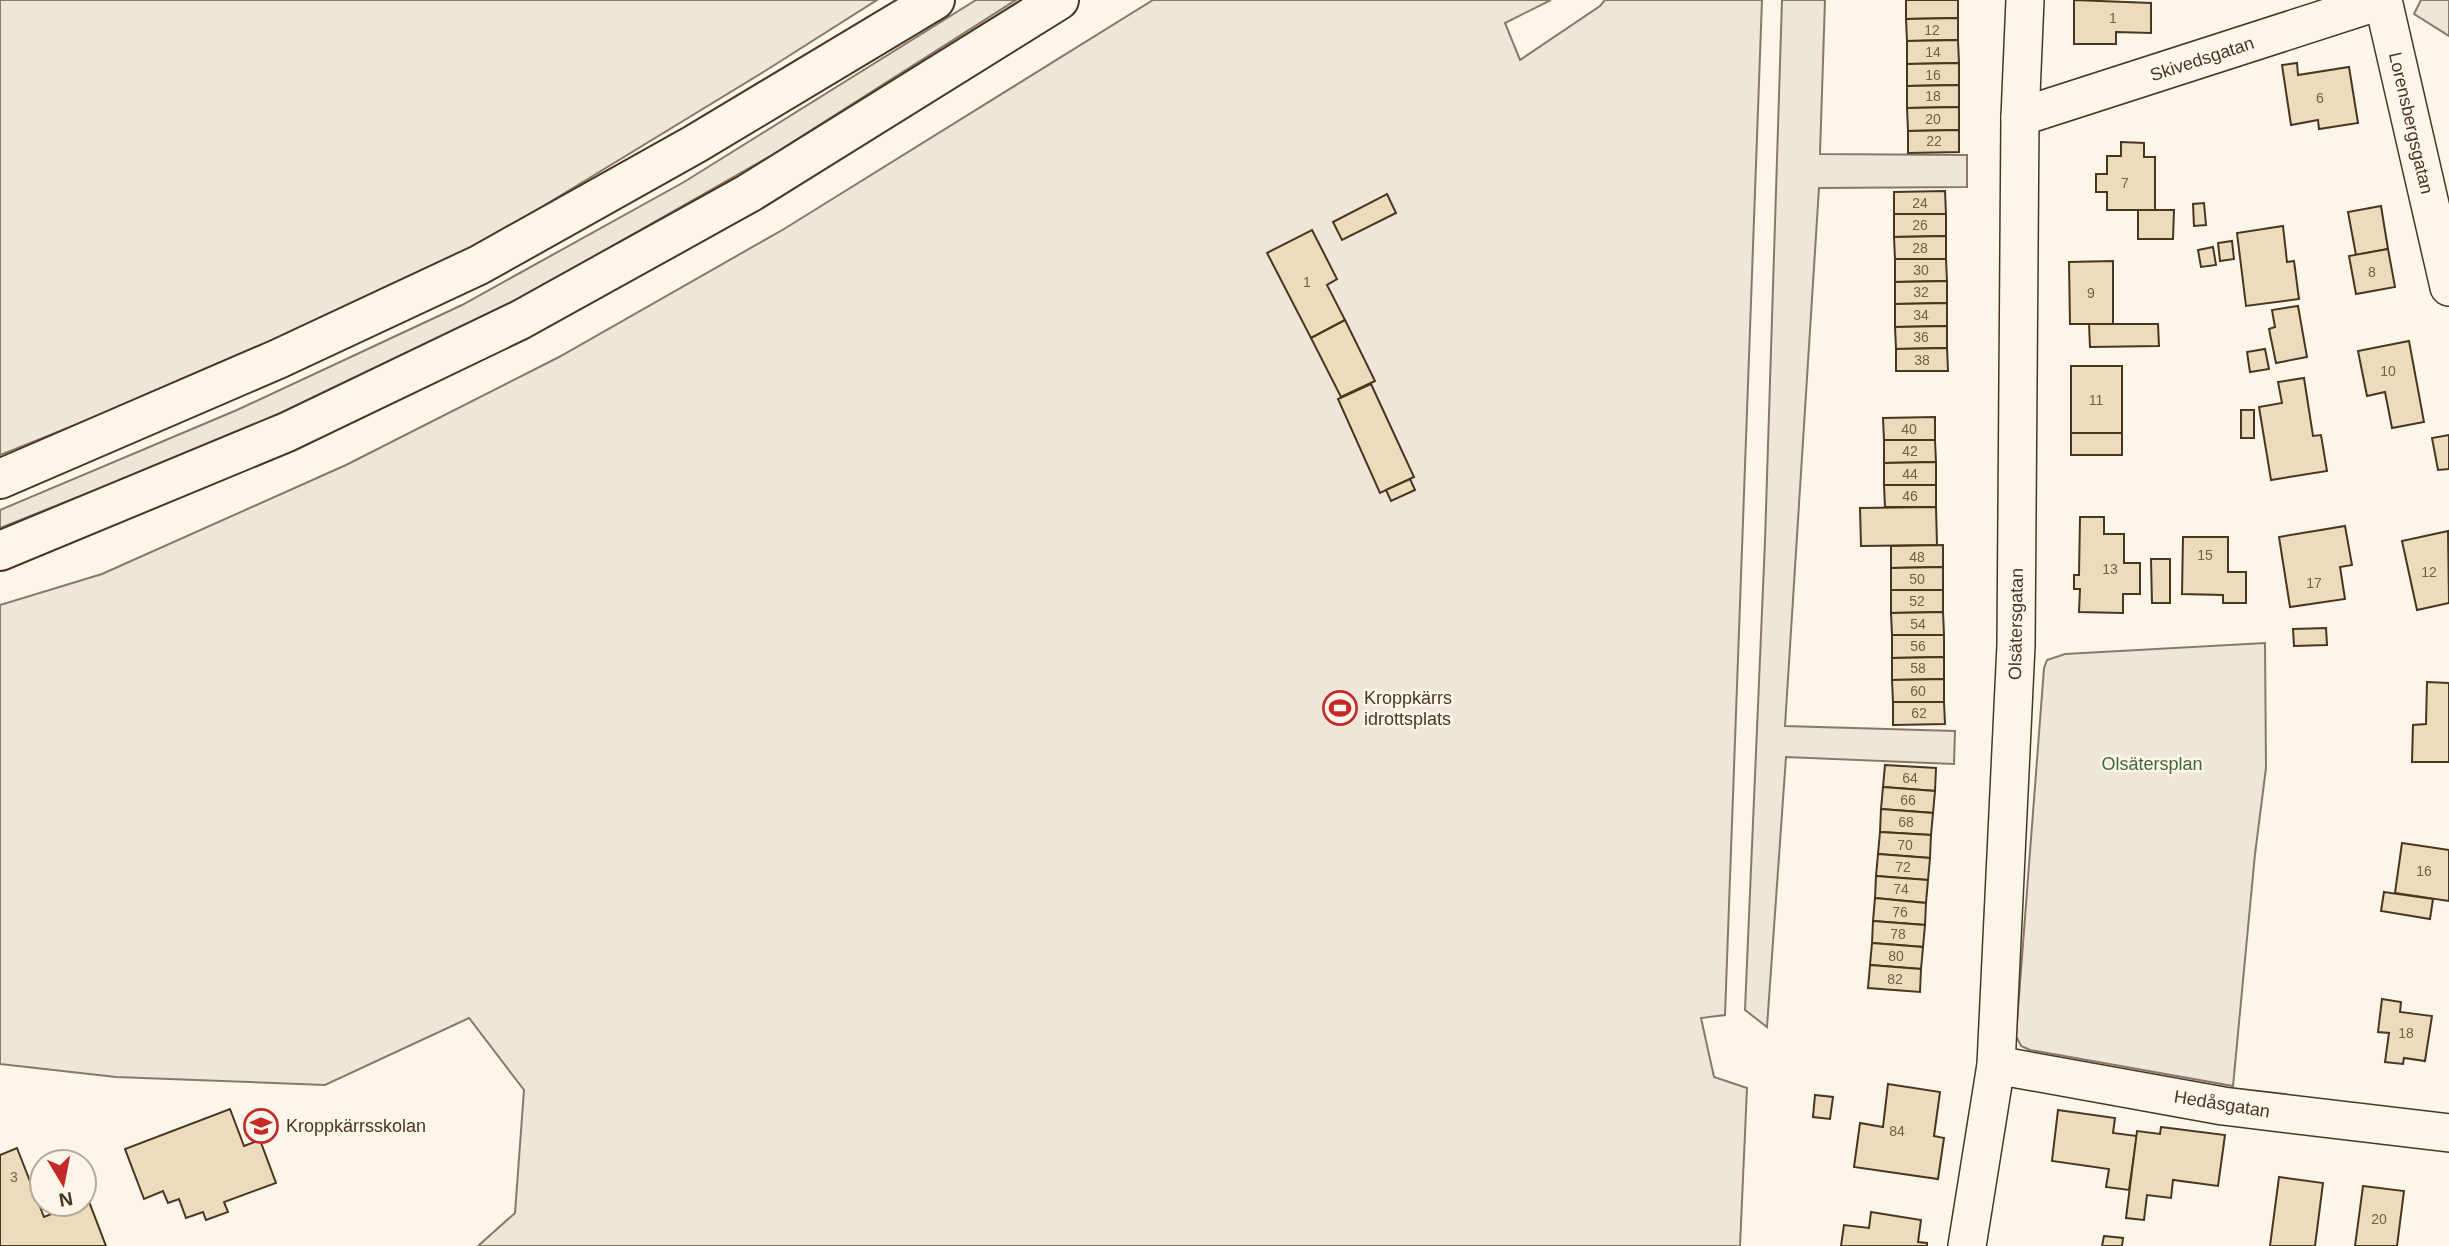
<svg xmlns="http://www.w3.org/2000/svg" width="2449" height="1246" viewBox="0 0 2449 1246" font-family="Helvetica,sans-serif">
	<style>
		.green { fill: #ede6d9; stroke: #887966; stroke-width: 2 }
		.building { fill: #ecdcbc; stroke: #4a3520; stroke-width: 2 }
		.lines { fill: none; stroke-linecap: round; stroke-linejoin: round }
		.minor-casing { stroke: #4a3520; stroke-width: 40 }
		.highway-casing { stroke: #4a3520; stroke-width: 42 }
		.minor { stroke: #fbf6e9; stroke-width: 37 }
		.highway { stroke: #fbf6e9; stroke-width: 38 }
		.labels { text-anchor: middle; stroke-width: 5; stroke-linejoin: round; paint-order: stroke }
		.number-label { font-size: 14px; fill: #725f47 }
		.street-label { font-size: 18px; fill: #4a3520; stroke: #fbf6e9 }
		.poi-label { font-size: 18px; fill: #4a3520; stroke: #fbf6e9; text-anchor: start }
		.park-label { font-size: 18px; fill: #436837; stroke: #fbf6e9 }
	</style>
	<rect width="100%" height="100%" fill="#fbf6e9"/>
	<!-- green -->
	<g class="green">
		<path d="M0 0H877L765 71 486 241 202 374 0 455Z"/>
		<path d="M976 0H1016L772 155 523 297 297 410 0 528V510L237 410 462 305 684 182Z"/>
		<path d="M1153 0H1551L1505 23 1520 60 1600 6 1605 0H1762L1725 1015 1701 1018 1714 1077 1747 1088 1740 1246H478L515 1213 524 1090 469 1018 325 1085 116 1077 0 1064V605L102 574 346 465 559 357 784 229Z"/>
		<path d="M1782 0H1825L1820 154 1967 155V187L1819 188 1785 726 1955 731 1954 764 1786 757 1767 1027 1745 1010 1765 541Z"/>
		<path d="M2421 0H2449V36L2414 14Z"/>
		<path d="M2265 643 2266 768 2255 854 2233 1086 2030 1050 2021 1046 2016 1036 2044 668 2047 660 2065 654Z"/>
	</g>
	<!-- building -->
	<g class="building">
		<path d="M1906 0H1958V18L1906 19Z"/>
		<path d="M2074 0 2151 3V33L2116 32V44H2074Z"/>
		<path d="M1958 18V40L1907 41 1906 19Z"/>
		<path d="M1958 40 1959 63 1907 64V41Z"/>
		<path d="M1959 63V85L1907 86V64Z"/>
		<path d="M2297 63 2298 75 2349 67 2358 123 2319 129 2318 120 2291 125 2282 65Z"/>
		<path d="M1959 85V107L1907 108V86Z"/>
		<path d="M1959 107V130L1908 131 1907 108Z"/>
		<path d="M1959 130V152L1908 153V131Z"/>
		<path d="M2121 142 2144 143V157H2155V210H2107V192H2096V174H2107V156H2121Z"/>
		<path d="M1945 191 1946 214H1894V192Z"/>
		<path d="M1387 194 1396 213 1342 240 1333 222Z"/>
		<path d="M2204 203 2206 225 2194 226 2193 204Z"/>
		<path d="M2381 206 2388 249 2356 255 2348 212Z"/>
		<path d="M2138 210H2174L2173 239H2138Z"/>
		<path d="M1894 214H1946V236L1894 237Z"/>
		<path d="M2283 226 2287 262 2294 261 2299 299 2246 306 2237 233Z"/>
		<path d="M1312 230 1337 279 1327 285 1345 320 1311 338 1267 253Z"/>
		<path d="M1946 236V259H1895L1894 237Z"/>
		<path d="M2232 241 2234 259 2220 261 2218 243Z"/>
		<path d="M2213 247 2216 265 2201 267 2198 250Z"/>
		<path d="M2388 249 2395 287 2356 294 2349 256Z"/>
		<path d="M1895 259H1946L1947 281 1895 282Z"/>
		<path d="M2113 261V324H2070L2069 262Z"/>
		<path d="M1947 281V303L1895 304V282Z"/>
		<path d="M1947 303V326L1895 327V304Z"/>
		<path d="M2298 306 2307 357 2276 363 2269 329 2275 327 2272 310Z"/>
		<path d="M1345 320 1375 381 1341 397 1311 338Z"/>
		<path d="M2089 324H2158L2159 346 2090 347Z"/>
		<path d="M1947 326V348L1896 349 1895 327Z"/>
		<path d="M2409 341 2424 422 2392 428 2385 392 2367 396 2358 351Z"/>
		<path d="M1947 348 1948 371H1896V349Z"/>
		<path d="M2265 349 2269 369 2250 372 2247 352Z"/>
		<rect x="2071" y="366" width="51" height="67"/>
		<path d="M2304 378 2313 436 2321 435 2327 471 2271 480 2259 407 2282 403 2278 382Z"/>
		<path d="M1371 384 1414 477 1380 493 1338 399Z"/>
		<rect x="2241" y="410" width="13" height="28"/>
		<path d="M1935 417V440H1884L1883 418Z"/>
		<rect x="2071" y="433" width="51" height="22"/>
		<path d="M2449 435V469L2438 470 2432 438Z"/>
		<path d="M1884 440H1935L1936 462 1884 463Z"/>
		<path d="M1936 462V485H1884V463Z"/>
		<path d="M1410 479 1415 490 1391 501 1386 490Z"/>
		<path d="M1884 485H1936V507H1885Z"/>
		<path d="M1936 507 1937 545 1861 546 1860 508Z"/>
		<path d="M2080 517H2104V534H2124V563H2140V594H2123V613L2079 612 2080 589H2074V575H2079Z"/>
		<path d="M2345 526 2352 565 2340 567 2345 599 2290 607 2279 537Z"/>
		<path d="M2448 531 2449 603 2417 610 2402 541Z"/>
		<path d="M2183 537H2228V572H2246V603H2223V595L2182 594Z"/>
		<path d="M1943 545V567L1891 568V546Z"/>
		<path d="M2151 559H2170V603H2152Z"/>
		<path d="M1943 567V590H1891V568Z"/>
		<path d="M1891 590H1943V612L1891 613Z"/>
		<path d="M1943 612 1944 635H1892L1891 613Z"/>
		<path d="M2326 628 2327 645 2294 646 2293 629Z"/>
		<path d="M1892 635H1944V657L1892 658Z"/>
		<path d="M1944 657V679L1892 680V658Z"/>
		<path d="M1944 679V702H1893L1892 680Z"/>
		<path d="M2427 682 2449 683V762H2412L2413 725 2426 724Z"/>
		<path d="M1893 702H1944L1945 724 1893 725Z"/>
		<path d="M1885 765 1936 768 1935 791 1883 787Z"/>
		<path d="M1883 787 1935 791 1933 813 1881 809Z"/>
		<path d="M1881 809 1933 813 1931 835 1880 832Z"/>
		<path d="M1880 832 1931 835 1930 858 1878 854Z"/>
		<path d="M2402 843 2449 850V901L2395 893Z"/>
		<path d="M1878 854 1930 858 1928 880 1876 876Z"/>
		<path d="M1876 876 1928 880 1926 903 1875 898Z"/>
		<path d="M2384 892 2433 899 2430 919 2381 911Z"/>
		<path d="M1875 898 1926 903 1925 925 1873 921Z"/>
		<path d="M1873 921 1925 925 1923 947 1872 943Z"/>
		<path d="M1872 943 1923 947 1921 969 1870 965Z"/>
		<path d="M1870 965 1921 969 1920 992 1868 988Z"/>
		<path d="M2382 999 2401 1002 2400 1012 2432 1016 2425 1061 2404 1058 2403 1064 2385 1062 2389 1033 2378 1032Z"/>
		<path d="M1888 1084 1940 1092 1934 1136 1944 1138 1938 1179 1854 1167 1860 1123 1883 1127Z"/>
		<path d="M1815 1095 1833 1097 1830 1119 1813 1117Z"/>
		<path d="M230 1109 244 1146 260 1140 276 1183 224 1202 228 1212 206 1220 203 1212 186 1218 179 1199 168 1203 163 1191 144 1199 125 1149Z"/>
		<path d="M2058 1110 2115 1118 2113 1133 2137 1136 2129 1190 2106 1187 2109 1169 2052 1161Z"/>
		<path d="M2161 1127 2225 1135 2218 1186 2173 1180 2171 1198 2147 1195 2144 1220 2126 1218 2137 1131 2160 1134Z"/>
		<path d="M17 1148 44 1217 76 1204H84V1201L88 1199 106 1246H0V1155Z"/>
		<path d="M2279 1177 2323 1183 2315 1246H2270Z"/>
		<path d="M2363 1186 2404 1191 2397 1246H2355Z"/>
		<path d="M1871 1212 1921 1220 1918 1242 1927 1243V1246H1841L1844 1225 1869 1228Z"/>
		<path d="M2104 1236 2123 1238 2122 1246H2102Z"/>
	</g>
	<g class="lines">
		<!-- minor casing -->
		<g class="minor-casing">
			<g id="minor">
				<path d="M2383 0 2449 287"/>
				<path d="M2020 117 2383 0"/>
				<path d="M1996 1065 2223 1106 2449 1133"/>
				<path d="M1967 1246 1996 1065 2016 645 2020 117 2025 0"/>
			</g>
		</g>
		<!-- highway casing -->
		<g class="highway-casing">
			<g id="highway">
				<path d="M0 479 278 359 479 265 695 144 935 0"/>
				<path d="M0 551 287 432 520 320 749 193 1059 0"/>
			</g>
		</g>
		<!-- minor -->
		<use href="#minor" class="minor"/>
		<!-- highway -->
		<use href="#highway" class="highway"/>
	</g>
	<!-- icons -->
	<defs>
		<g id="stadium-ring" transform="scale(1.75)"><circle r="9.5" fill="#fbf6e9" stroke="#c62828" stroke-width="1.5"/><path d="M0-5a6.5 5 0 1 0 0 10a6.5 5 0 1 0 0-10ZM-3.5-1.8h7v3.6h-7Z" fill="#c62828"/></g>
		<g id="school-ring" transform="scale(1.75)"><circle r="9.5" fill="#fbf6e9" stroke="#c62828" stroke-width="1.5"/><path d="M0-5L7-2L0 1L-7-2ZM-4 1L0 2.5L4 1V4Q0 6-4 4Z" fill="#c62828"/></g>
	</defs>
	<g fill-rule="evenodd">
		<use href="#stadium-ring" x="1340" y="708"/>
		<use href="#school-ring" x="261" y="1126"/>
	</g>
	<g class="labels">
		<!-- number labels -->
		<g class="number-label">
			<text x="2113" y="23">1</text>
			<text x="1932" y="35">12</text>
			<text x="1933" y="57">14</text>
			<text x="1933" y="80">16</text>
			<text x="1933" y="101">18</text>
			<text x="2320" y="103">6</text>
			<text x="1933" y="124">20</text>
			<text x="1934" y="146">22</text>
			<text x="2125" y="188">7</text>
			<text x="1920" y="208">24</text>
			<text x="1920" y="230">26</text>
			<text x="1920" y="253">28</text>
			<text x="1921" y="275">30</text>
			<text x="2372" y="277">8</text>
			<text x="1307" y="287">1</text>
			<text x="1921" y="297">32</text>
			<text x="2091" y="298">9</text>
			<text x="1921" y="320">34</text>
			<text x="1921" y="342">36</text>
			<text x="1922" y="365">38</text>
			<text x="2388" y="376">10</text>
			<text x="2096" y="405">11</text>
			<text x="1909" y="434">40</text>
			<text x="1910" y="456">42</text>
			<text x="1910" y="479">44</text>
			<text x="1910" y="501">46</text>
			<text x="2205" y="560">15</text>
			<text x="1917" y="562">48</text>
			<text x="2110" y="574">13</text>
			<text x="2429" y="577">12</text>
			<text x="1917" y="584">50</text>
			<text x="2314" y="588">17</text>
			<text x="1917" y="606">52</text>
			<text x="1918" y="629">54</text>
			<text x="1918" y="651">56</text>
			<text x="1918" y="673">58</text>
			<text x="1918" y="696">60</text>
			<text x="1919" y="718">62</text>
			<text x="1910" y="783">64</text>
			<text x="1908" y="805">66</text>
			<text x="1906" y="827">68</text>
			<text x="1905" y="850">70</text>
			<text x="1903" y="872">72</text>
			<text x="2424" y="876">16</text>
			<text x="1901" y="894">74</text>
			<text x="1900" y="917">76</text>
			<text x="1898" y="939">78</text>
			<text x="1896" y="961">80</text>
			<text x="1895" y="984">82</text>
			<text x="2406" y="1038">18</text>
			<text x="1897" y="1136">84</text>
			<text x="14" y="1182">3</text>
			<text x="2379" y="1224">20</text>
		</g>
		<!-- street labels -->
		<g class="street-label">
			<text transform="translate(2202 59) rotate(-18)" y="6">Skivedsgatan</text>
			<text transform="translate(2411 123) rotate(77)" y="6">Lorensbergsgatan</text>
			<text transform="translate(2016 624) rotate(-89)" y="6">Olsätersgatan</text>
			<text transform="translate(2222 1104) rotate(9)" y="6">Hedåsgatan</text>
		</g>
		<!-- poi labels -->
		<g class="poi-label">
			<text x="1364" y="704">Kroppkärrs<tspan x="1364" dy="21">idrottsplats</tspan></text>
			<text x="286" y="1132">Kroppkärrsskolan</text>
		</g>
		<!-- park labels -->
		<g class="park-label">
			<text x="2152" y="770">Olsätersplan</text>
		</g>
	</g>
	<!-- north arrow -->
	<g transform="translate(63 1183) rotate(170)"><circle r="33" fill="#fbf6e9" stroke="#b4a999" stroke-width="2"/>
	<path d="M0-5L12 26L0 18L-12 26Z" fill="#c62828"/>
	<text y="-10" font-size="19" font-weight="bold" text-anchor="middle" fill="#4a3520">N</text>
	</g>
</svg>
